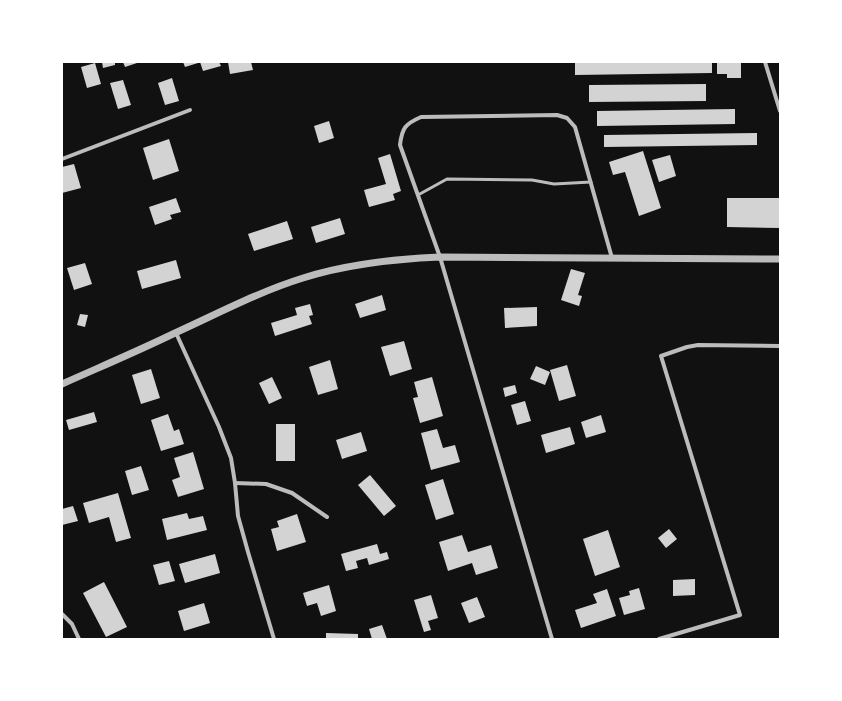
<svg xmlns="http://www.w3.org/2000/svg" width="842" height="701" viewBox="0 0 842 701" font-family="'DM Sans',sans-serif">
	<style>
		.building { fill: #d3d3d3 }
		.lines { fill: none; stroke-linecap: round; stroke-linejoin: round }
		.service { stroke: #bcbcbc; stroke-width: 3 }
		.minor { stroke: #bcbcbc; stroke-width: 4 }
		.tertiary { stroke: #bcbcbc; stroke-width: 7 }
	</style>
	<rect width="100%" height="100%" fill="#111"/>
	<!-- building -->
	<g class="building">
		<path d="M102 62H115V65L103 68Z"/>
		<path d="M123 62H140L125 67Z"/>
		<path d="M183 62H197L198 63 185 67Z"/>
		<path d="M200 62H219L221 66 203 71Z"/>
		<path d="M228 62H251L253 70 230 74Z"/>
		<path d="M575 62H712V73L575 75Z"/>
		<path d="M717 62H741V78H727V74H717Z"/>
		<path d="M95 63 101 84 87 88 81 67Z"/>
		<path d="M172 78 179 101 165 105 158 83Z"/>
		<path d="M123 80 131 105 118 109 110 83Z"/>
		<path d="M706 84V101L589 102V85Z"/>
		<path d="M735 109V124L597 126V111Z"/>
		<path d="M329 121 334 138 319 143 314 126Z"/>
		<path d="M757 133V145L604 147V135Z"/>
		<path d="M169 139 179 171 153 180 143 148Z"/>
		<path d="M643 151 661 208 639 216 625 172 613 175 609 162Z"/>
		<path d="M390 154 401 191 393 194 395 200 369 207 364 190 386 184 378 158Z"/>
		<path d="M670 155 676 176 659 182 652 160Z"/>
		<path d="M74 164 81 188 62 193V167Z"/>
		<path d="M176 198 181 212 170 215 172 219 155 225 149 207Z"/>
		<path d="M727 198H780V228L727 227Z"/>
		<path d="M340 218 345 234 316 243 311 227Z"/>
		<path d="M287 221 293 239 254 251 248 234Z"/>
		<path d="M176 260 181 278 142 289 137 271Z"/>
		<path d="M85 263 92 284 74 290 67 268Z"/>
		<path d="M571 269 585 273 578 295 582 296 579 306 561 300Z"/>
		<path d="M382 295 386 310 360 318 355 304Z"/>
		<path d="M310 304 313 315 309 316 312 324 275 336 271 323 297 315 295 308Z"/>
		<path d="M537 307V326L505 328 504 308Z"/>
		<path d="M80 314 88 315 85 327 77 325Z"/>
		<path d="M404 341 412 369 390 376 381 347Z"/>
		<path d="M330 360 338 389 318 395 309 367Z"/>
		<path d="M567 365 576 396 559 401 550 370Z"/>
		<path d="M536 366 550 372 545 385 530 379Z"/>
		<path d="M151 369 160 398 141 404 132 375Z"/>
		<path d="M272 377 282 398 269 404 259 383Z"/>
		<path d="M432 377 443 416 420 423 413 398 418 397 414 382Z"/>
		<path d="M515 385 517 393 505 397 503 388Z"/>
		<path d="M525 401 531 421 517 425 511 405Z"/>
		<path d="M94 412 97 422 69 430 66 420Z"/>
		<path d="M168 414 174 431 179 429 184 444 161 451 151 420Z"/>
		<path d="M601 415 606 432 586 438 581 422Z"/>
		<rect x="276" y="424" width="19" height="37"/>
		<path d="M570 427 575 444 546 453 541 435Z"/>
		<path d="M437 429 443 448 455 445 460 462 431 470 421 433Z"/>
		<path d="M361 432 367 451 342 459 336 440Z"/>
		<path d="M193 452 204 489 178 497 172 480 180 477 174 458Z"/>
		<path d="M141 466 149 490 132 495 125 471Z"/>
		<path d="M370 475 396 506 384 516 358 485Z"/>
		<path d="M443 479 454 514 436 520 425 485Z"/>
		<path d="M118 493 131 538 116 542 109 517 89 523 83 503Z"/>
		<path d="M73 506 78 521 62 525V509Z"/>
		<path d="M187 513 189 519 203 516 207 530 167 540 162 519Z"/>
		<path d="M297 514 306 542 277 551 271 529 279 527 277 521Z"/>
		<path d="M669 529 677 539 666 548 658 538Z"/>
		<path d="M608 530 620 567 595 576 583 539Z"/>
		<path d="M462 535 468 552 491 545 498 568 476 575 472 563 448 571 439 542Z"/>
		<path d="M377 544 380 554 387 552 389 559 369 565 367 558 356 561 358 568 346 571 341 554Z"/>
		<path d="M215 554 220 573 185 583 179 564Z"/>
		<path d="M169 561 175 581 159 585 153 565Z"/>
		<path d="M695 579V595L673 596V580Z"/>
		<path d="M104 582 127 627 106 637 83 593Z"/>
		<path d="M329 585 336 611 321 616 317 603 307 606 303 593Z"/>
		<path d="M639 588 645 609 624 615 619 598 630 595 629 591Z"/>
		<path d="M607 589 616 616 581 628 575 610 597 603 593 594Z"/>
		<path d="M431 595 438 618 428 621 431 630 424 632 414 600Z"/>
		<path d="M477 597 485 617 469 623 461 603Z"/>
		<path d="M204 603 210 623 184 631 178 611Z"/>
		<path d="M382 625 387 639H372L369 629Z"/>
		<path d="M326 633 358 634V639H326Z"/>
	</g>
	<g class="lines">
		<!-- service -->
		<path class="service" d="M418 195 447 179 532 180 554 184 591 182"/>
		<!-- minor -->
		<g class="minor">
			<path d="M765 62 780 111"/>
			<path d="M62 159 190 110"/>
			<path d="M176 333 219 427 231 458 235 483 238 516 248 552 274 639"/>
			<path d="M235 483 266 484 292 493 327 517"/>
			<path d="M62 614 72 624 79 639"/>
			<path d="M552 639 440 257 400 145C402 128 405 124 421 117L557 115 567 118 575 127 612 258"/>
			<path d="M659 639 740 615 661 356 687 347 698 345 780 346"/>
		</g>
		<!-- tertiary -->
		<path class="tertiary" d="M62 384C100 367 138 351 175 333 217 314 258 292 303 278 347 264 394 259 440 257L780 259"/>
	</g>
	<!-- border -->
	<rect width="842" height="701" fill="none" stroke="#ffffff" stroke-width="126"/>
</svg>
